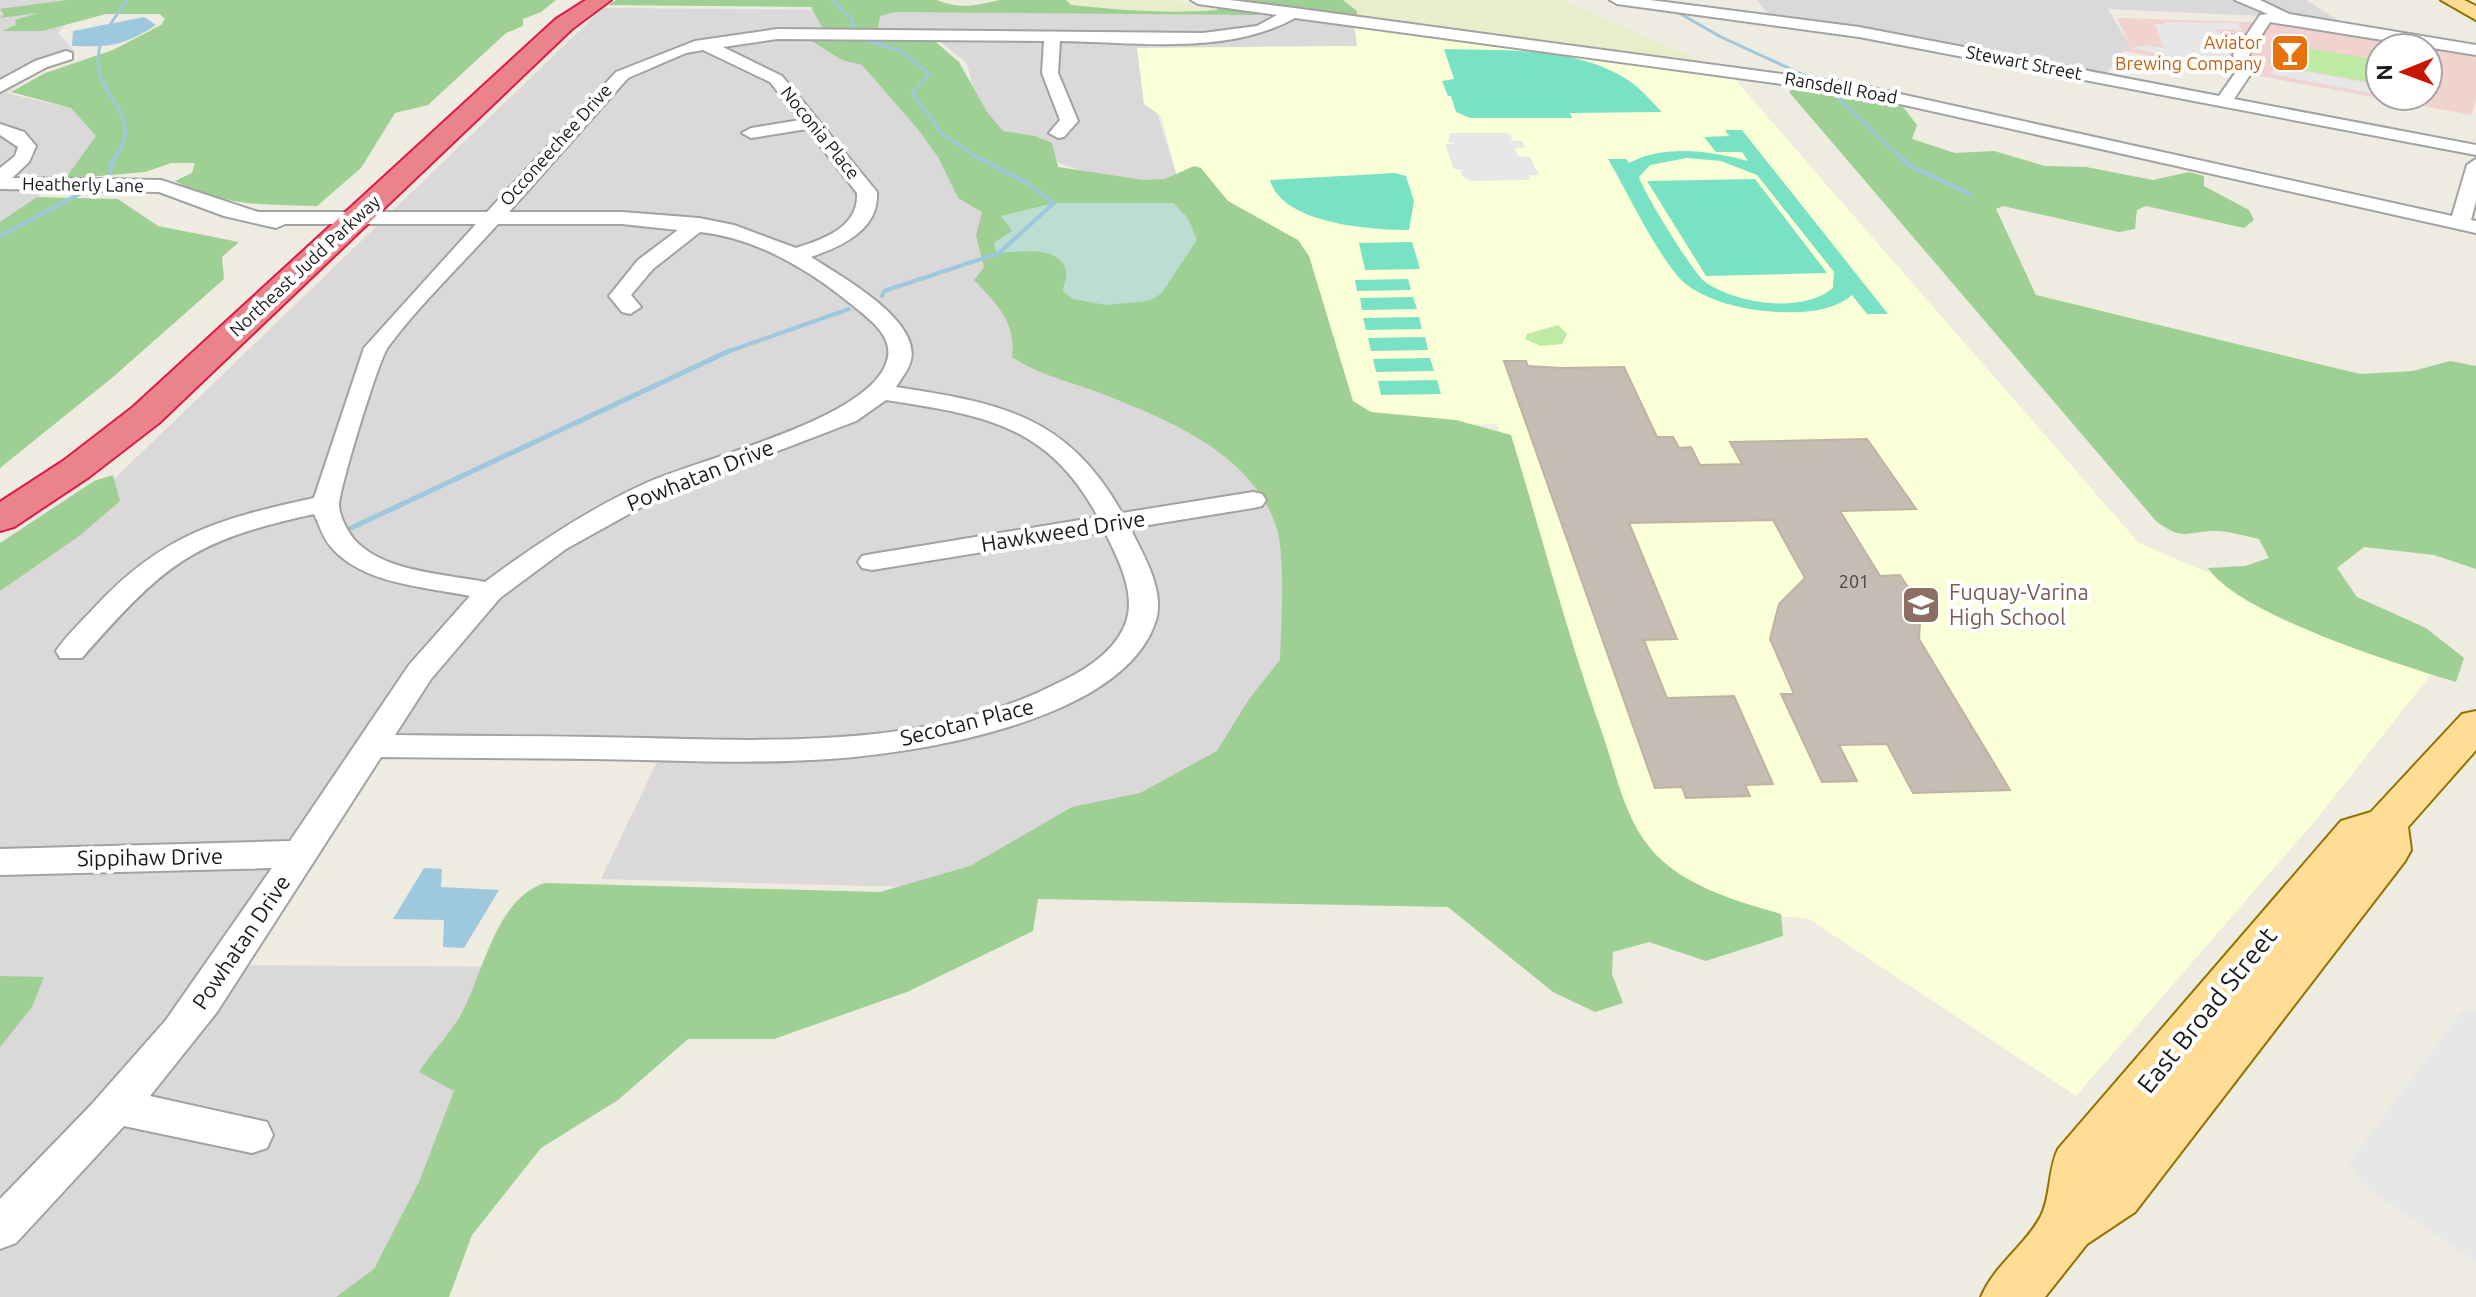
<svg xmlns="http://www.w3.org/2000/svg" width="2476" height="1297" viewBox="0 0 2476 1297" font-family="Ubuntu,sans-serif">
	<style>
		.residential { fill: #dad8d8 }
		.commercial { fill: #f0d3ce; fill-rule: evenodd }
		.education { fill: #fbffd8 }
		.farmland { fill: #e7eeca }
		.grass { fill: #beeba3 }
		.forest { fill: #9ecf93 }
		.wetland { fill: #bcddd1 }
		.pitch { fill: #79e2c5; fill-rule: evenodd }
		.parking { fill: #e7e7e7 }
		.water { fill: #9ec8de }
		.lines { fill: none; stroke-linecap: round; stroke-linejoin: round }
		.stream-far2 { stroke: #9ec8de; stroke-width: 3 }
		.stream-far1 { stroke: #9ec8de; stroke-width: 4 }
		.stream { stroke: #9ec8de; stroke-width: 5 }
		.building { fill: #c5bdb3; stroke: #c0b2a2; stroke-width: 2 }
		.minor-casing { stroke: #a2a2a2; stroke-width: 4 }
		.major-casing { stroke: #937300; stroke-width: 4 }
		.highway-casing { stroke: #de1b48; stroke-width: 4 }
		.minor { fill: #fff; fill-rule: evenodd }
		.major { fill: #ffdd94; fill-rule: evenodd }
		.highway { fill: #ea838a; fill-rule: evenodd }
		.labels { text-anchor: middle; stroke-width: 8; stroke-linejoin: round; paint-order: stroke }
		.far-food-label { font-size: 18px; fill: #c56008; stroke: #fff; text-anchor: end }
		.far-street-label { font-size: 18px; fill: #1b1b1b; stroke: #fff }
		.number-label { font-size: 18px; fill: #464441 }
		.street-label { font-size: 22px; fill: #1b1b1b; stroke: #fff }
		.education-label { font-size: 22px; fill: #785e54; stroke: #fff; text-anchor: start }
		.near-street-label { font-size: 26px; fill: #1b1b1b; stroke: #fff }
	</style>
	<rect width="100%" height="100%" fill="#eeebe0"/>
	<!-- residential -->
	<g class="residential">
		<path d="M0 0H86L58 33 74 51 6 93 71 108 97 136 65 179 0 222Z"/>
		<path d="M1757 0H2306L2347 26 2265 13 2262 16 2108 9 2129 44 2104 77 1770 16Z"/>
		<path d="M603 8 1263 13 1354 24 1358 46 1137 48 1179 183 1099 178 984 134 967 63 935 37 858 54 1293 492 1303 708 1029 890 601 879 666 743 361 740 206 965 577 967 430 1297H0V589Z"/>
	</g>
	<!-- commercial -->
	<path class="commercial" d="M2117 18 2282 23 2476 53V100L2471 115 2124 51 2129 44ZM2380 48H2428V96H2380Z"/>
	<!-- education -->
	<path class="education" d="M1354 24 1731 75 2139 543 2436 668 2315 821 2076 1096 1809 919 1651 904 1497 424 1351 427 1179 183 1161 116 1144 104 1137 48 1357 46Z"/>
	<!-- farmland -->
	<g class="farmland">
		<path d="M1065 0H1168L1219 10 1169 13 1071 5Z"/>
		<path d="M1343 0H1561L1700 61 1358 17 1357 11Z"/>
	</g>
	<!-- grass -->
	<g class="grass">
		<path d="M2283 44 2380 60V88L2367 86 2370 82 2269 64Z"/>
		<path d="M1558 325 1567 334 1562 344 1541 346 1525 339 1527 334Z"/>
	</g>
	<!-- forest -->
	<g class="forest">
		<path d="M67 0H556L541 12 523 19V26L506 33 428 105 395 113 361 168 317 206C266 205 221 206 175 181L192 173 195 163H171L145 172 65 179 96 136 71 108 11 92 45 73 113 50 161 25 165 19 160 14H106L42 31H2L16 25 15 20 38 13 0 18 4 14 0 9Z"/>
		<path d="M616 0H937C961 10 977 5 1000 0 1020 0 1045 0 1066 0L1071 5C1121 10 1168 14 1218 10V7L1254 11 1259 15 895 12 880 16 878 29H823L811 7 608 5Z"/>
		<path d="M1232 0H1343L1357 11V17Z"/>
		<path d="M814 38H931L959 62 987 112 1003 131 1035 136 1052 143 1058 167 1143 180 1165 179 1194 166 1201 168 1228 201 1298 240 1309 256 1353 401 1371 412 1456 420 1511 435C1542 536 1568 638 1604 738 1615 771 1624 812 1644 840 1674 884 1733 900 1781 914L1783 936 1706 961 1649 942 1613 952 1612 974 1623 1003 1595 1012 1553 992 1448 907 1038 899 1033 931 907 992 774 1039H688L618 1100 541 1148 472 1235 449 1297H336L374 1269 419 1182 454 1091 419 1072C431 1053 447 1037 459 1018 483 977 494 899 545 883L880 892 970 866 1072 807 1140 793 1217 751 1249 699 1280 660C1281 628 1286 554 1276 526 1253 457 1176 423 1113 398 1078 383 1044 378 1012 357 1017 323 996 303 974 280L984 267 976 235 982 212 958 198 938 157 917 128 862 65 842 60 810 40Z"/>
		<path d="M1796 87 1903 107 1917 125 1912 139 1955 153 1994 151 2045 166 2086 167 2153 180 2189 172 2204 176V186L2249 210 2254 220 2244 228 2146 206 2137 210 2135 229 2119 232 2003 206 1996 209 2036 295 2360 374 2413 371 2450 361 2476 366V569L2434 555 2364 547 2337 568 2357 597 2426 628 2464 658 2456 682C2400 665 2239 615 2208 568L2245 566 2269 558 2259 539C2245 536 2229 531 2215 531 2187 531 2183 542 2156 521L1789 92Z"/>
		<path d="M37 197 118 199 158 226 239 242 222 257 224 279 113 377 0 468V222Z"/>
		<path d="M113 475 120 501 79 536 0 591V543L94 481Z"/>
		<path d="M0 976 44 977 32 1007 0 1047Z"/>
	</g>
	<!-- wetland -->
	<path class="wetland" d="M1054 203H1173L1188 218 1197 240 1161 294 1148 301 1106 305 1073 299 1063 291C1063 285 1067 279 1066 272 1062 244 1018 252 997 253L994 247 995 242 1012 231 1001 216Z"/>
	<!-- pitch -->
	<g class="pitch">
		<path d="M1444 49C1504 51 1579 46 1631 82 1642 90 1652 102 1662 112L1570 113 1572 118H1470L1456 112 1451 96H1448L1442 81 1454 79Z"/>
		<path d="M1725 130H1742L1888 314H1867L1852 295C1833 311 1806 313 1781 312 1750 311 1713 304 1687 285 1662 266 1626 189 1608 159H1626L1629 163C1664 144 1711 151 1748 161L1742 152H1716L1704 137 1729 136ZM1687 158 1721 161 1757 175 1834 272 1833 288C1802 314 1735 304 1704 281 1692 271 1644 193 1639 177L1650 165Z"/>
		<path d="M1395 173 1406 176 1414 201 1409 230C1371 230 1282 224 1270 180Z"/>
		<path d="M1755 179 1827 273 1706 276 1647 181Z"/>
		<path d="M1412 242 1420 269 1365 270 1359 243Z"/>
		<path d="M1408 279 1411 290 1357 291 1355 280Z"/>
		<path d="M1413 297 1417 309 1362 310 1360 298Z"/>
		<path d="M1419 317 1422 329 1366 330 1363 318Z"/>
		<path d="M1425 337 1428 350 1371 351 1368 338Z"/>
		<path d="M1430 358 1434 371 1376 372 1373 359Z"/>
		<path d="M1437 380 1441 394 1381 395 1378 381Z"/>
	</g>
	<!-- parking -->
	<g class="parking">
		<path d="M2163 22 2237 23 2242 30 2211 29 2219 31 2226 46 2217 47 2227 49 2232 61H2225L2219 67 2131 48 2147 45 2173 50 2164 48 2155 24 2165 25Z"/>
		<path d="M2276 66 2369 83 2368 86 2380 88V95L2271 74Z"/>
		<path d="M1450 133H1507L1512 136 1511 141H1522L1525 147 1515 148 1518 156 1530 157 1539 175H1529L1530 180 1470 181 1463 177 1461 171 1465 170 1454 169 1445 144H1455L1448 142Z"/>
		<path d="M2462 1011 2476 1012V1262L2367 1188 2349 1163Z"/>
	</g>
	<!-- water -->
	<g class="water">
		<path d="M144 17 156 25C124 46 110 47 72 46L73 31Z"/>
		<path d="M424 868 442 869 441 887 499 890 464 948 443 947 444 920 393 919Z"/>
	</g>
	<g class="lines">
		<!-- stream-far2 -->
		<g class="stream-far2">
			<path d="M832 0 851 19 855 32"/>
			<path d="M1672 9 1721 37 1823 84 1900 157"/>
			<path d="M109 26 127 0"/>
			<path d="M854 37 901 51 929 74 912 93 942 134 977 157"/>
			<path d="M102 40C81 95 151 109 115 157"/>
		</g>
		<!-- stream-far1 -->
		<g class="stream-far1">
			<path d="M1898 155 1910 166 1972 195"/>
			<path d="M110 174 111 163 117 155"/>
			<path d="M0 236 85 191"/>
			<path d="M882 296 884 291 999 253 1054 203 1027 183 973 155"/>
			<path d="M724 353 849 309"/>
		</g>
		<!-- stream -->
		<path class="stream" d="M349 529 729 351"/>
	</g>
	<!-- building -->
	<path class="building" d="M1504 361H1526L1528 366 1562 368 1624 367 1657 437H1673L1679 448 1691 447 1700 465 1742 464 1730 442 1867 439 1916 509 1840 511 1880 576 1900 575 1909 589 1920 622 1919 639 2010 790 1913 793 1887 744 1839 745 1857 781 1822 782 1781 694H1794L1770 639 1779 604 1805 578 1773 520 1629 523 1677 639 1644 640 1667 698 1734 696 1773 784 1745 785 1750 796 1686 798 1682 787 1655 788Z"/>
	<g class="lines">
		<!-- minor casing -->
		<g class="minor-casing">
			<g id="minor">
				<path d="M1191 0H1230L1294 8 1855 84 2452 216 2467 165 2476 159V201L2471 220 2476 221V233L1855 94 1295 18C1226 56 1137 42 1060 41L1058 73 1078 121 1064 137 1058 138 1049 133 1060 120 1042 73 1044 41 777 39 723 47 782 76 877 192C879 230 842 246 811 257 840 276 920 319 911 360 909 369 901 379 896 387 1000 403 1067 415 1122 513L1253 492 1262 494 1266 500 1262 506 1253 508 1130 528C1143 554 1165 590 1156 620 1124 724 905 756 812 760 739 764 666 760 593 759 522 758 451 758 381 757L217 1012 150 1096 267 1122 273 1135 267 1148 252 1153 124 1126 16 1243 0 1249V1199L91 1105 166 1020 272 868 0 875V849L290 841 409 665 470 596C426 587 362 584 331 547 323 538 319 524 314 514 190 541 164 565 82 658H60L56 651C66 636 80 623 93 609 162 534 218 519 314 498L364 348 476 224H285L276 228 224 216 159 192 0 189V168L15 156 18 147 0 135V124L24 132 36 146 29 162 12 178 161 180 258 212H487L616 72 695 41 777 29 1203 33 1257 26 1277 15 1198 4ZM703 50 770 82 800 120 751 128 742 133 751 138 807 129 857 193C859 227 824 239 796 248L734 225 699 218 622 212H509L628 78 686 53ZM498 224H622L678 230 638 260 609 296 622 312 630 314 641 307 631 295 653 269 700 232C756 238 808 269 851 304 868 318 895 336 887 361 870 420 700 458 644 484 587 510 535 545 485 582 445 574 381 572 353 538 347 530 339 515 339 505 340 487 378 361 388 347 420 304 462 264 498 224ZM886 400C983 415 1048 424 1098 517L872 554 862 556 858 562 862 568 872 570 1105 532C1117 557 1135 590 1127 619 1118 650 1086 670 1058 683 917 755 747 739 594 737 528 736 461 736 395 735L431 679 500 598 566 549 663 495 856 421Z"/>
				<path d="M1610 0H1650L1859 27 2219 96 2238 69 2233 55 2260 15 2268 14 2235 0H2260L2289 14 2476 45V55L2270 22 2249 55 2254 69 2234 99 2476 145V155L1859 37 1617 4Z"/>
				<path d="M66 51 72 53V59L47 67 0 92V80L35 61Z"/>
			</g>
		</g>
		<!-- major casing -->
		<g class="major-casing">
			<g id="major">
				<path d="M2441 0H2464L2476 6V20Z"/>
				<path d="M2476 711V750L2408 827 2411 850 2405 861 2135 1212 2087 1244 2045 1297H1981C1995 1264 2026 1245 2041 1216 2051 1196 2048 1170 2058 1149L2341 821 2371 812 2462 714Z"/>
			</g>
		</g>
		<!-- highway casing -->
		<g class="highway-casing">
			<path id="highway" d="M586 0H611L572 29 159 423 89 477 14 527 0 531V502L63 461 133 407 556 19Z"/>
		</g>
		<!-- minor -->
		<use href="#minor" class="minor"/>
		<!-- major -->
		<use href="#major" class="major"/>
		<!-- highway -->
		<use href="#highway" class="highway"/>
	</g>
	<!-- icons -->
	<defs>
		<g id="bar-square" transform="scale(2)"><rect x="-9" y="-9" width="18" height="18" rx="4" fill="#e8710a" stroke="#fff"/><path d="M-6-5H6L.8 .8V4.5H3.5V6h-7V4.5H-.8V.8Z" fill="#fff"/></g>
		<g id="school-square" transform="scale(2)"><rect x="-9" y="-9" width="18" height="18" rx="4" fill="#8d6e63" stroke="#fff"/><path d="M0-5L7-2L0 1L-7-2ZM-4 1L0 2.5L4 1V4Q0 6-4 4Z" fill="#fff"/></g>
	</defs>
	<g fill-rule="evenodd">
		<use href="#bar-square" x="2290" y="53"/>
		<use href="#school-square" x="1921" y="605"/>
	</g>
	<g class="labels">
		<!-- far-food labels -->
		<g class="far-food-label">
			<text x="2262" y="49">Aviator<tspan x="2262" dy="21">Brewing Company</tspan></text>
		</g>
		<!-- far-street labels -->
		<g class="far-street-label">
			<text transform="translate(2024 63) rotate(11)" y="6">Stewart Street</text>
			<text transform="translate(1841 88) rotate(10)" y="6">Ransdell Road</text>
			<text transform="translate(820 133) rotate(51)" y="6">Noconia Place</text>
			<text transform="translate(556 145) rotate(-48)" y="6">Occoneechee Drive</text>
			<text transform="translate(83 185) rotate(1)" y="6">Heatherly Lane</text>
			<text transform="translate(305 266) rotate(-43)" y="6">Northeast Judd Parkway</text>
		</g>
		<!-- number labels -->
		<g class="number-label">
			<text x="1854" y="588">201</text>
		</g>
		<!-- street labels -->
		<g class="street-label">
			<text transform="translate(700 475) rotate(-22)" y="8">Powhatan Drive</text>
			<text transform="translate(1063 531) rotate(-9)" y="8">Hawkweed Drive</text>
			<text transform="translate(967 722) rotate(-14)" y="8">Secotan Place</text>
			<text transform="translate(150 857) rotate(-1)" y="8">Sippihaw Drive</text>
			<text transform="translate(241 942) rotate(-56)" y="8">Powhatan Drive</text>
		</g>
		<!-- education labels -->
		<g class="education-label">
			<text x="1949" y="600">Fuquay-Varina<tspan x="1949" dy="25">High School</tspan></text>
		</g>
		<!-- near-street labels -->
		<g class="near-street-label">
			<text transform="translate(2207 1010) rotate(-51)" y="9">East Broad Street</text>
		</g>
	</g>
	<!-- north arrow -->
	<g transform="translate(2404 72) rotate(269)"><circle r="38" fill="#ffffff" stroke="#a4a4a4" stroke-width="2"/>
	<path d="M0-6L14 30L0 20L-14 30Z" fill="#c71700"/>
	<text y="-12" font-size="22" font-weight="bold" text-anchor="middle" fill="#1b1b1b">N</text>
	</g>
</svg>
